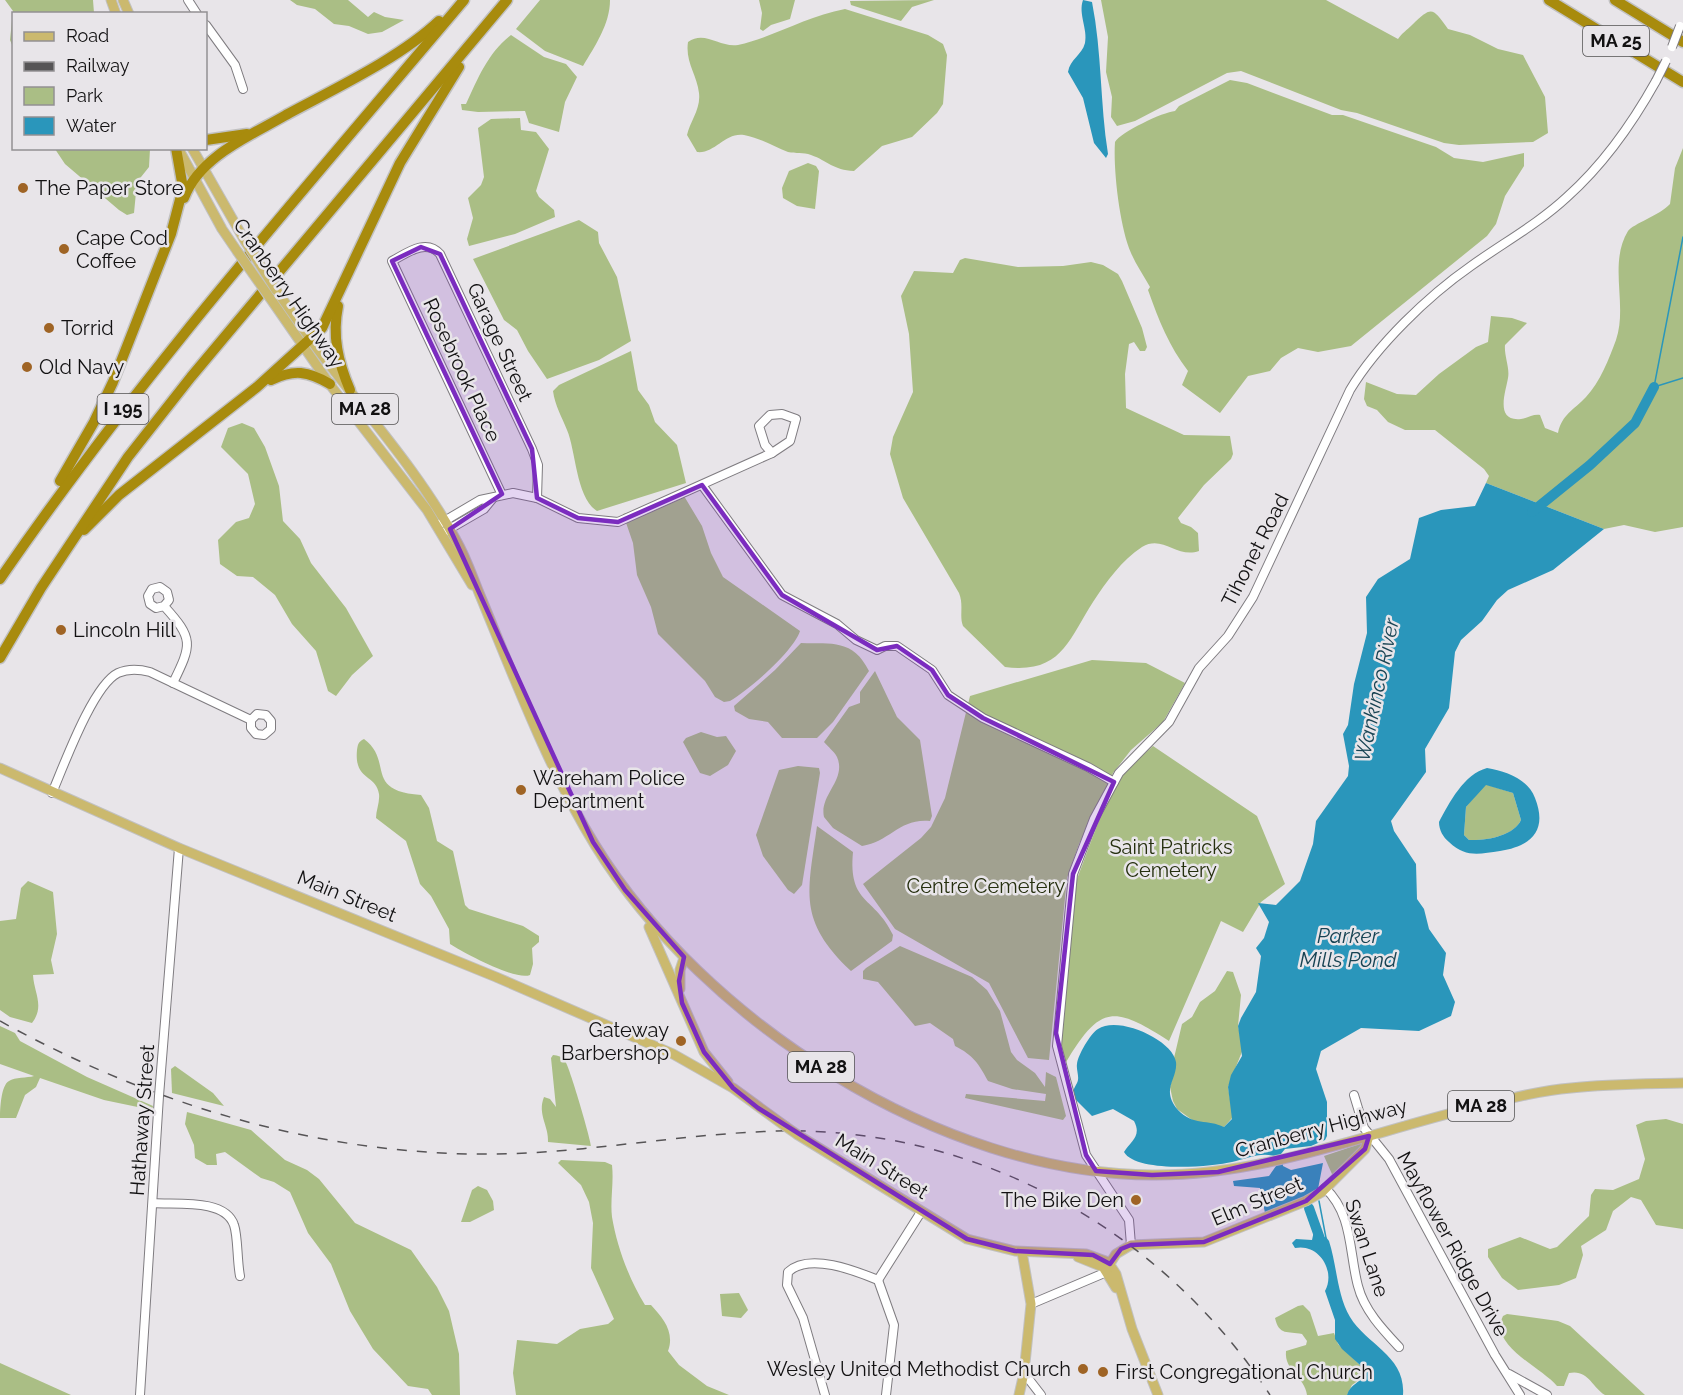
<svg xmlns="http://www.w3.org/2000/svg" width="1683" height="1395" viewBox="0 0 1683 1395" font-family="Raleway,sans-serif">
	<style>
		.green { fill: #aabe85 }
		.water { fill: #2a96bb; fill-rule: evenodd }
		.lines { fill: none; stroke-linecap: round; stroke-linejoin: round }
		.stream { stroke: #2a96bb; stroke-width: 1.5 }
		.river { stroke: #2a96bb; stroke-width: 10 }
		.minor-casing { stroke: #7f7c80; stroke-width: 10 }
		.major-casing { stroke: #c1c1c1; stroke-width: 11 }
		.highway-casing { stroke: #c1c1c1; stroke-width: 13 }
		.minor { stroke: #fff; stroke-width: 8 }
		.major { stroke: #cbb96e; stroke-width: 9 }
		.highway { stroke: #a88b0d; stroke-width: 10 }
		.rail { stroke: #565456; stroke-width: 1.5; stroke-dasharray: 10 10; stroke-linecap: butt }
		.minor-bridge-casing { stroke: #7f7c80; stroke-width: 10; stroke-linecap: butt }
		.major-bridge-casing { stroke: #c1c1c1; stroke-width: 11; stroke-linecap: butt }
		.minor-bridge { stroke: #fff; stroke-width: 8 }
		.major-bridge { stroke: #cbb96e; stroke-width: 9 }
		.marked { fill: #7b2cbf; fill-opacity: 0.2; stroke: #7b2cbf; stroke-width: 4.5; stroke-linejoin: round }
		.poi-dot { fill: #9f6425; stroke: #e8e5e9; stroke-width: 2 }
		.labels { text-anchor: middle; stroke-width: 5; stroke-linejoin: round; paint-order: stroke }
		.shield { fill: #e8e5e9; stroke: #525152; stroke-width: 1.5 }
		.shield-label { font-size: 18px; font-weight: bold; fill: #121112 }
		.poi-label { font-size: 20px; fill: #121112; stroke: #e8e5e9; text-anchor: start }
		.street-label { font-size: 20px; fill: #121112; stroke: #e8e5e9 }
		.park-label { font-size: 20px; fill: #252f0e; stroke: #e8e5e9 }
		.water-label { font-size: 21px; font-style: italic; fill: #174353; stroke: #e8e5e9 }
	</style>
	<rect width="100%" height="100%" fill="#e8e5e9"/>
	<!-- green -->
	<g class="green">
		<path d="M5 0H93L94 13 14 14 13 47 10 40 13 11Z"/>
		<path d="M290 0H348L368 17 374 12 385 17 404 20 382 32 368 34 349 26 334 24 315 9 297 5Z"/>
		<path d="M540 0H610C610 24 595 46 583 66L545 51 516 29Z"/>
		<path d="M759 0H795L790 19 771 25 763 31 760 29 762 13Z"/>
		<path d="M934 0 912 7 901 21 851 5 850 1Z"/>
		<path d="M1101 0H1326L1398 39C1402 33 1407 30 1412 25 1432 6 1432 7 1448 29L1470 35 1498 49 1523 55 1545 97 1548 133 1533 142 1459 145 1444 143 1357 113 1341 110 1241 71 1227 73 1135 121 1117 126 1111 117 1112 97 1106 72 1108 37Z"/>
		<path d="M845 9 928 35 943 44 947 55 943 104 937 113 912 137 882 146 854 171C833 170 828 161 811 155 803 152 796 154 788 152 773 146 760 138 744 135 725 132 715 154 697 152L687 135C690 121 701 109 699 93 697 75 685 62 688 42 705 30 720 48 738 45 774 37 807 16 845 9Z"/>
		<path d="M511 35 544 57 566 64 577 77 565 102 559 132 529 123 525 111 478 112 462 110 461 104H466C478 78 488 53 511 35Z"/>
		<path d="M1230 80 1247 83 1332 115H1343L1436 147 1454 158 1483 162 1524 153V166L1505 196 1496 224 1487 236 1351 346 1318 352 1298 348 1281 358 1270 371 1248 376 1220 413 1182 385 1188 371C1169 346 1159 321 1148 290L1150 287C1144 276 1136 265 1131 253 1120 228 1113 170 1115 142 1121 132 1163 112 1175 111L1179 106Z"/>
		<path d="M520 118 521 130 536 132 549 149 536 191 539 197 554 210 555 217 515 234 469 246 467 239 473 218 468 198 481 185 484 177 478 128 491 119Z"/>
		<path d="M1683 148V527L1655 532 1624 525 1604 529 1486 483 1489 476 1484 469 1435 430H1405L1388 422 1377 410 1367 406 1364 399 1366 382 1397 394 1416 395 1439 374 1476 347 1488 342 1491 316 1512 318 1527 323 1505 345C1504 356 1510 368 1508 378 1506 391 1494 422 1521 419 1528 418 1533 414 1540 415L1545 428 1558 433C1562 414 1574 410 1586 397 1600 382 1609 359 1616 340 1628 305 1608 264 1628 231 1633 224 1660 215 1670 204L1675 168Z"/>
		<path d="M55 149H150L149 167 137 182 134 213 127 215 119 210 65 164Z"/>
		<path d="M808 163 816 166 819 171 815 209 797 206 783 198 782 188 789 171Z"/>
		<path d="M579 220 598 232 599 243 617 277 631 341 599 360 547 379 528 351 517 330 504 320 473 259Z"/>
		<path d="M965 258 1018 267 1063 266 1091 262 1103 265 1118 274 1122 281 1142 328 1147 347 1145 351H1140L1134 342 1129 344 1125 374 1126 408 1184 435 1230 436 1233 454 1231 459 1204 485 1178 518 1181 523 1191 527 1198 533 1199 551C1177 559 1163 534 1142 547 1122 560 1106 582 1093 602 1068 641 1061 674 1005 667L963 626C959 616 964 605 959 593L903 498 890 454 893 437 913 392 909 334 901 296 914 271 953 273 960 260Z"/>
		<path d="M631 351 638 390 649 405 655 422 677 445 686 483 597 511C576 498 576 451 567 430 562 417 555 406 553 391L559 385Z"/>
		<path d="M242 423 254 428 265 447 279 486 283 521 300 539 311 563 346 608 373 656 352 675 336 696 328 691 316 651 292 624 275 595 253 577 237 576 220 564 218 540 236 522 249 518 255 504 248 474 221 447 228 428Z"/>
		<path d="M684 496 702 526 711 553 723 577 800 631C793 652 749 690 730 701L724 702 715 697 705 681 658 634 651 607 637 575 633 543 623 514Z"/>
		<path d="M801 643C832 644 853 639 869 671L833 722 817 738H782L768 722 749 719 735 711 734 706 775 670Z"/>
		<path d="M1092 660 1146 663 1185 683 1163 722 1131 750 1113 773 1079 844 1067 878 1049 1060 1028 1058 989 983 895 929 863 884 921 838 931 827 945 798 970 696Z"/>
		<path d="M875 671 897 717 920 740 932 816 930 821C899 818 890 842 862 846L833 828 824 817C819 795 847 780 837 757 834 751 828 747 824 742L849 707 860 703V692Z"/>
		<path d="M701 732 717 737 726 736 736 751 728 765 710 776 700 773 683 742 686 738Z"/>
		<path d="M364 739C394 761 363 791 421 795L429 808 437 841 453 851 465 905 469 909 523 926 539 936V942L532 948 533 964 530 975C516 981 464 953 450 944L449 929 431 896 420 884 406 841 376 818C376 810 380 802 379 794 376 774 354 781 357 750 358 744 358 742 364 739Z"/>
		<path d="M1153 746 1257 816 1285 884 1261 902 1243 932 1221 921 1169 1041C1113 1005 1100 1005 1065 1064L1059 1033 1077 879 1102 812 1125 771Z"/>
		<path d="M798 766 819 768 820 773 802 885 794 894 788 890 763 856 756 835 779 770Z"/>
		<path d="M1485 784 1513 793 1521 820C1514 836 1485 841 1469 840L1464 835 1466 807Z"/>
		<path d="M817 826 853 852C848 905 875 896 893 935L892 941 851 971C797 920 808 892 817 826Z"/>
		<path d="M28 881 53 892 57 934 51 960 54 974 33 975C34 993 45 1006 32 1023L10 1017 0 1010V921L16 919 21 888Z"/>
		<path d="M900 946 972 977 987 990 1000 1011 1011 1052 1017 1060 1035 1073 1045 1087 1046 1072 1056 1077 1066 1116 1063 1120 965 1098 966 1094 1045 1101 1046 1094 1012 1089 988 1081C979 1064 973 1055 955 1046L953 1039 930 1023 915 1026 878 982 863 979V971L866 968Z"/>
		<path d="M1227 971 1233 972 1241 995 1238 1026 1243 1049 1228 1087 1233 1117 1224 1127 1195 1122 1177 1109 1173 1101 1170 1087 1176 1064 1174 1058 1182 1024 1192 1017 1200 1002 1215 991Z"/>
		<path d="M0 1026 15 1033 20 1041 87 1077 153 1106 152 1110 104 1100 40 1078 36 1087 25 1095 16 1118H0C0 1109 1 1085 9 1081 15 1077 27 1078 34 1076L0 1064Z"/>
		<path d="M553 1055C558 1055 562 1057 565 1061 569 1065 591 1140 591 1146L548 1142C549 1126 537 1114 544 1097L550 1099 556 1107 551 1058Z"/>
		<path d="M175 1066 213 1093 224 1106 172 1093 171 1069Z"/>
		<path d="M187 1112 251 1130 285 1160 307 1170 319 1179 355 1223 411 1250 437 1287 449 1311 459 1354 460 1395H432L428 1389 408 1386 373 1349 350 1311 331 1264 308 1233 290 1192 274 1182 261 1178 225 1152 216 1154 217 1165H207L195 1158 194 1145 185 1124Z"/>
		<path d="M1666 1119 1683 1124V1229L1656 1225 1641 1200 1631 1197 1613 1211 1606 1230 1581 1246 1583 1255 1576 1278 1559 1285 1518 1290 1502 1278 1488 1257V1249L1520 1237 1550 1249 1557 1247 1589 1216 1591 1195 1595 1189 1613 1190 1639 1179 1645 1159 1636 1125 1646 1121Z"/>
		<path d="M1369 1141 1335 1181 1324 1156Z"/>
		<path d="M561 1160 605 1162 612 1165C614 1183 610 1200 612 1217 617 1247 629 1279 645 1305H651C663 1318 675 1332 668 1351L679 1365 707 1386 729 1395H516L513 1373 517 1340 557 1344 580 1329 608 1324 614 1319 591 1268 593 1223 589 1202 581 1185 558 1163Z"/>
		<path d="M478 1186 487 1190 493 1201 494 1210 470 1222H461L472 1190Z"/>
		<path d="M739 1293 748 1310 741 1318 722 1316 720 1294Z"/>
		<path d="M1303 1305 1310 1312 1318 1336 1334 1333 1338 1344 1363 1368 1362 1378 1352 1385 1347 1395H1307C1305 1377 1284 1371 1286 1351L1306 1345 1307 1341 1302 1334C1288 1331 1279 1336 1275 1318L1298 1306Z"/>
		<path d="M1507 1314 1558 1321 1570 1326 1645 1395H1605C1592 1387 1588 1369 1569 1373L1564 1386H1557C1541 1367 1488 1345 1503 1316Z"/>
		<path d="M0 1363 71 1395H0Z"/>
	</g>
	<!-- water -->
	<g class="water">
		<path d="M1083 0 1092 2C1102 52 1100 104 1108 154L1106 158 1094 143 1083 98 1068 72C1070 59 1082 55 1085 43 1088 29 1078 14 1083 0Z"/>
		<path d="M1486 483 1604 529 1553 570 1508 590 1497 600 1482 621 1461 640 1455 652 1449 708 1425 749 1426 772 1391 821 1394 831 1416 864 1417 899 1424 909 1429 929 1446 953 1443 975 1455 1002 1451 1016 1419 1031 1361 1028 1321 1051 1316 1069 1327 1102V1136L1325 1140 1311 1146 1285 1149 1281 1154 1283 1166 1291 1170 1323 1163 1318 1189 1314 1193 1265 1213 1260 1188 1234 1186 1233 1181 1269 1176 1276 1166 1274 1156C1260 1152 1246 1159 1232 1162 1211 1167 1136 1173 1124 1152 1131 1141 1142 1136 1134 1121L1113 1109 1092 1116 1071 1095C1073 1090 1075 1087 1077 1083 1080 1077 1076 1070 1077 1064 1078 1055 1090 1034 1098 1029 1118 1015 1173 1040 1176 1062 1178 1079 1160 1089 1178 1110 1193 1126 1208 1119 1224 1127L1232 1119 1228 1087 1231 1075 1242 1056 1238 1026 1241 1018 1256 992 1261 956 1256 948 1264 938 1269 922 1258 903 1276 905 1300 881 1313 844 1316 821 1348 776 1349 766 1343 734 1348 725 1354 684 1367 633 1366 597 1378 579 1410 559 1419 518 1441 510 1475 506Z"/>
		<path d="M1487 768C1506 771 1528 779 1535 798 1548 831 1531 846 1500 851 1479 854 1466 858 1449 842 1443 837 1439 830 1439 822 1449 803 1464 774 1487 768ZM1486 785 1513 793 1521 820C1514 836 1485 841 1469 840L1464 835 1466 807Z"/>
		<path d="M1314 1231 1321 1238 1326 1237 1329 1241C1337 1266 1337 1295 1350 1317 1367 1345 1406 1356 1403 1395H1347C1350 1384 1361 1383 1364 1373L1360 1365 1342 1349 1335 1339V1320L1325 1291C1336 1271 1319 1243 1295 1248L1292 1243 1296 1239 1312 1240Z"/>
	</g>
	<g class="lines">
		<!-- stream -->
		<g class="stream">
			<path d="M1683 237 1654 387 1683 378"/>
			<path d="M1319 1201 1326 1238"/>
		</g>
		<!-- river -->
		<g class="river">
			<path d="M1532 512 1590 465 1635 423 1654 387"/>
			<path d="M1309 1208 1324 1250"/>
		</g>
		<!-- minor casing -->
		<g class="minor-casing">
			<g id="minor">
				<path d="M188 0 197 14"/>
				<path d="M206 25 235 65 243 89"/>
				<path d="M770 415 782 414 796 419 790 441 772 453 765 445 759 426Z"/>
				<path d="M702 485 782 595 837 624 856 640 877 650 885 646H897L932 670 948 695 983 718 1088 767 1114 782"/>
				<path d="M502 495 392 261C407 253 426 238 440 254L532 449 538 465 537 498"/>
				<path d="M441 523 480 500 513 493 537 498 578 518 618 522 772 453"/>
				<path d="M446 531 484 509 493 498"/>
				<path d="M164 606 169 600 167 592 160 587 152 589 148 596 150 604 156 608 164 606C194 639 192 644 173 683"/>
				<path d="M52 793C64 765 93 685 118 673 129 668 139 669 150 672L251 720V728L256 734 264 735 271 729V721L266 715 257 714 251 720"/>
				<path d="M1354 1095 1364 1128 1389 1159 1495 1355 1520 1395"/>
				<path d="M1325 1188C1353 1214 1349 1253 1358 1286 1364 1310 1383 1330 1399 1347"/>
				<path d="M153 1203C175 1205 225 1198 234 1225 238 1236 237 1261 240 1276"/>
				<path d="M1131 1245 1129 1220 1086 1155 1057 1046 1073 874 1094 819 1119 773 1169 722 1199 668 1228 636 1253 597 1350 390C1377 345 1428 296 1471 266 1503 243 1538 224 1567 197 1604 164 1632 124 1656 81"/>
				<path d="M878 1280 921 1212"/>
				<path d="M1031 1304 1102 1274 1106 1270"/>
				<path d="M1024 1373 1041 1395"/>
				<path d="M1509 1374 1547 1395"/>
				<path d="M140 1395 159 1096 179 848"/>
				<path d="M825 1395 803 1318 787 1285 788 1272C809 1252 856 1271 878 1280L894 1325 886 1395"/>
			</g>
		</g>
		<!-- major casing -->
		<g class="major-casing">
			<g id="major">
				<path d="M111 0 116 14"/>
				<path d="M123 0 129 14"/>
				<path d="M178 148 222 229 237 251"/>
				<path d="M192 148 245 241"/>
				<path d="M276 290C293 313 308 337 325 359 370 418 420 474 456 540 467 559 473 579 482 600 515 680 550 772 595 845 704 1022 941 1174 1152 1175 1263 1176 1365 1134 1471 1108 1504 1100 1537 1091 1571 1088 1608 1084 1646 1084 1683 1083"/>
				<path d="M270 298 331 386 427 510 472 585"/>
				<path d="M0 768 179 848 496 977 673 1054 733 1088 785 1126"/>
				<path d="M649 927 704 1052 728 1082"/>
				<path d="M680 989V970L684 958"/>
				<path d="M798 1135 967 1239 1015 1251 1086 1254 1108 1262 1116 1274 1132 1329 1158 1395"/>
				<path d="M1078 1257 1103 1267 1116 1288"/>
				<path d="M1106 1270 1116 1254 1131 1245 1204 1242 1306 1201 1322 1192 1365 1149 1369 1136"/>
				<path d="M1019 1395 1024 1373 1031 1304 1022 1252"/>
			</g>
		</g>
		<!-- highway casing -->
		<g class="highway-casing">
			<g id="highway">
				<path d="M1549 0 1683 82"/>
				<path d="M1615 0 1683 42"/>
				<path d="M206 140 247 134"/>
				<path d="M184 198C200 156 250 136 286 115 334 89 400 58 439 21"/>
				<path d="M338 306C332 336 338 362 350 390"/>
				<path d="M271 380C294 369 308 371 330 384"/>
				<path d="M60 481 94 422 113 382 171 234 183 188 176 148"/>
				<path d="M84 530 119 495 257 387 322 328 400 163 459 67"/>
				<path d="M0 579C140 375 305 189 464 0"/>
				<path d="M0 658 41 588 128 457 191 377 507 0"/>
			</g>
		</g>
		<!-- minor -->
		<use href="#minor" class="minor"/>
		<!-- major -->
		<use href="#major" class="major"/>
		<!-- highway -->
		<use href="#highway" class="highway"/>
		<!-- rail -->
		<path class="rail" d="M0 1021C145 1101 305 1151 471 1154 574 1156 674 1134 777 1131 975 1126 1162 1229 1270 1395"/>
		<!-- minor-bridge casing -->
		<g class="minor-bridge-casing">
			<g id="minor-bridge">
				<path d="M1672 47 1680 26"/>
				<path d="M1656 81 1666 61"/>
			</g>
		</g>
		<!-- major-bridge casing -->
		<g class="major-bridge-casing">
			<g id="major-bridge">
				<path d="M245 241 276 290"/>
				<path d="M237 251 270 298"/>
				<path d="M785 1126 798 1135"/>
			</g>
		</g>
		<!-- minor-bridge -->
		<use href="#minor-bridge" class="minor-bridge"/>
		<!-- major-bridge -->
		<use href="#major-bridge" class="major-bridge"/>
	</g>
	<!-- marked area -->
	<path class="marked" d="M421 247 440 254 532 449 537 498 578 518 618 522 702 485 782 595 877 650 897 646 932 670 948 695 983 718 1114 782 1073 874 1056 1033 1086 1155 1096 1171 1152 1175 1218 1172 1369 1136 1365 1149 1306 1201 1204 1242 1131 1245 1121 1249 1110 1264 1093 1255 1015 1251 967 1239 758 1108 733 1088 704 1052 682 1003 679 981 684 957 625 890 593 842 450 529 502 494 392 261Z"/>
	<!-- markers -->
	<g class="poi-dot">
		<circle cx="23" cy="188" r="6"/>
		<circle cx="64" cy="249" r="6"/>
		<circle cx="49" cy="328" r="6"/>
		<circle cx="27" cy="367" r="6"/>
		<circle cx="61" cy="630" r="6"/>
		<circle cx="521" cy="790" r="6"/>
		<circle cx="681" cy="1041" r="6"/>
		<circle cx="1136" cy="1200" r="6"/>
		<circle cx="1083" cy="1369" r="6"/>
		<circle cx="1103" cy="1372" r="6"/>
	</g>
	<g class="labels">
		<!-- shield labels -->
		<g class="shield">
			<rect x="1583" y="26" width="66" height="30" rx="4.5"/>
			<rect x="97.5" y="394" width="51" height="30" rx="4.5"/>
			<rect x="332" y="394" width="66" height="30" rx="4.5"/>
			<rect x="788" y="1052" width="66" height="30" rx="4.5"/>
			<rect x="1448" y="1091" width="66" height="30" rx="4.5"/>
		</g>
		<g class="shield-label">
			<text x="1616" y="47">MA 25</text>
			<text x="123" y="415">I 195</text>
			<text x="365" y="415">MA 28</text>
			<text x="821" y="1073">MA 28</text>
			<text x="1481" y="1112">MA 28</text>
		</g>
		<!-- poi labels -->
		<g class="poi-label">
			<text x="35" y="195">The Paper Store</text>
			<text x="76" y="245">Cape Cod<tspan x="76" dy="23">Coffee</tspan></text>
			<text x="61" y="335">Torrid</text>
			<text x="39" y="374">Old Navy</text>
			<text x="73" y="637">Lincoln Hill</text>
			<text x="533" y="785">Wareham Police<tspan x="533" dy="23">Department</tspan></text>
			<text x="669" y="1037" text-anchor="end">Gateway<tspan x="669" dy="23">Barbershop</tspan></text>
			<text x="1124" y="1207" text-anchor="end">The Bike Den</text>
			<text x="1071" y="1376" text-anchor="end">Wesley United Methodist Church</text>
			<text x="1115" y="1379">First Congregational Church</text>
		</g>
		<!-- street labels -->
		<g class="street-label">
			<text transform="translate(289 293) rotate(55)" y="7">Cranberry Highway</text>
			<text transform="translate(500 342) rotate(65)" y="7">Garage Street</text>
			<text transform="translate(462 370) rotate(65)" y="7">Rosebrook Place</text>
			<text transform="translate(1255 550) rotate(-63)" y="7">Tihonet Road</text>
			<text transform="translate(347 896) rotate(22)" y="7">Main Street</text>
			<text transform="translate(142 1120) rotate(-86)" y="7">Hathaway Street</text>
			<text transform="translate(1321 1128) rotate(-15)" y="7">Cranberry Highway</text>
			<text transform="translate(882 1166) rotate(32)" y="7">Main Street</text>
			<text transform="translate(1257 1201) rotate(-23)" y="7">Elm Street</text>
			<text transform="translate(1453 1244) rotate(61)" y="7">Mayflower Ridge Drive</text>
			<text transform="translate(1367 1248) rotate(72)" y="7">Swan Lane</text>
		</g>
		<!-- park labels -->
		<g class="park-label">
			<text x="1171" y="854">Saint Patricks<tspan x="1171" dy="23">Cemetery</tspan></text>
			<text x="986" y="893">Centre Cemetery</text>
		</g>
		<!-- water labels -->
		<g class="water-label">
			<text transform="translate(1377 690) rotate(-78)" y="7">Wankinco River</text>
			<text x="1348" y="943">Parker<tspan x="1348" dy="24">Mills Pond</tspan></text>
		</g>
	</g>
	<!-- legend -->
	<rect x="12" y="12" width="195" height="138" fill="#e8e5e9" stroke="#929093" stroke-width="1.5"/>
	<rect x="24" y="32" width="30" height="9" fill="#cbb96e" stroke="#929093" stroke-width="1.5"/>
	<text x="66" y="42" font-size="18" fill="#121112">Road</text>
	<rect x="24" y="62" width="30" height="9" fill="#565456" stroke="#929093" stroke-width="1.5"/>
	<text x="66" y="72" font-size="18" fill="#121112">Railway</text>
	<rect x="24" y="87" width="30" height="18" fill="#aabe85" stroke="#929093" stroke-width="1.5"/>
	<text x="66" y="102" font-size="18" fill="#121112">Park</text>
	<rect x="24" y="117" width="30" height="18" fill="#2a96bb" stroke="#929093" stroke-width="1.5"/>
	<text x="66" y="132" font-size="18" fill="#121112">Water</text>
</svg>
